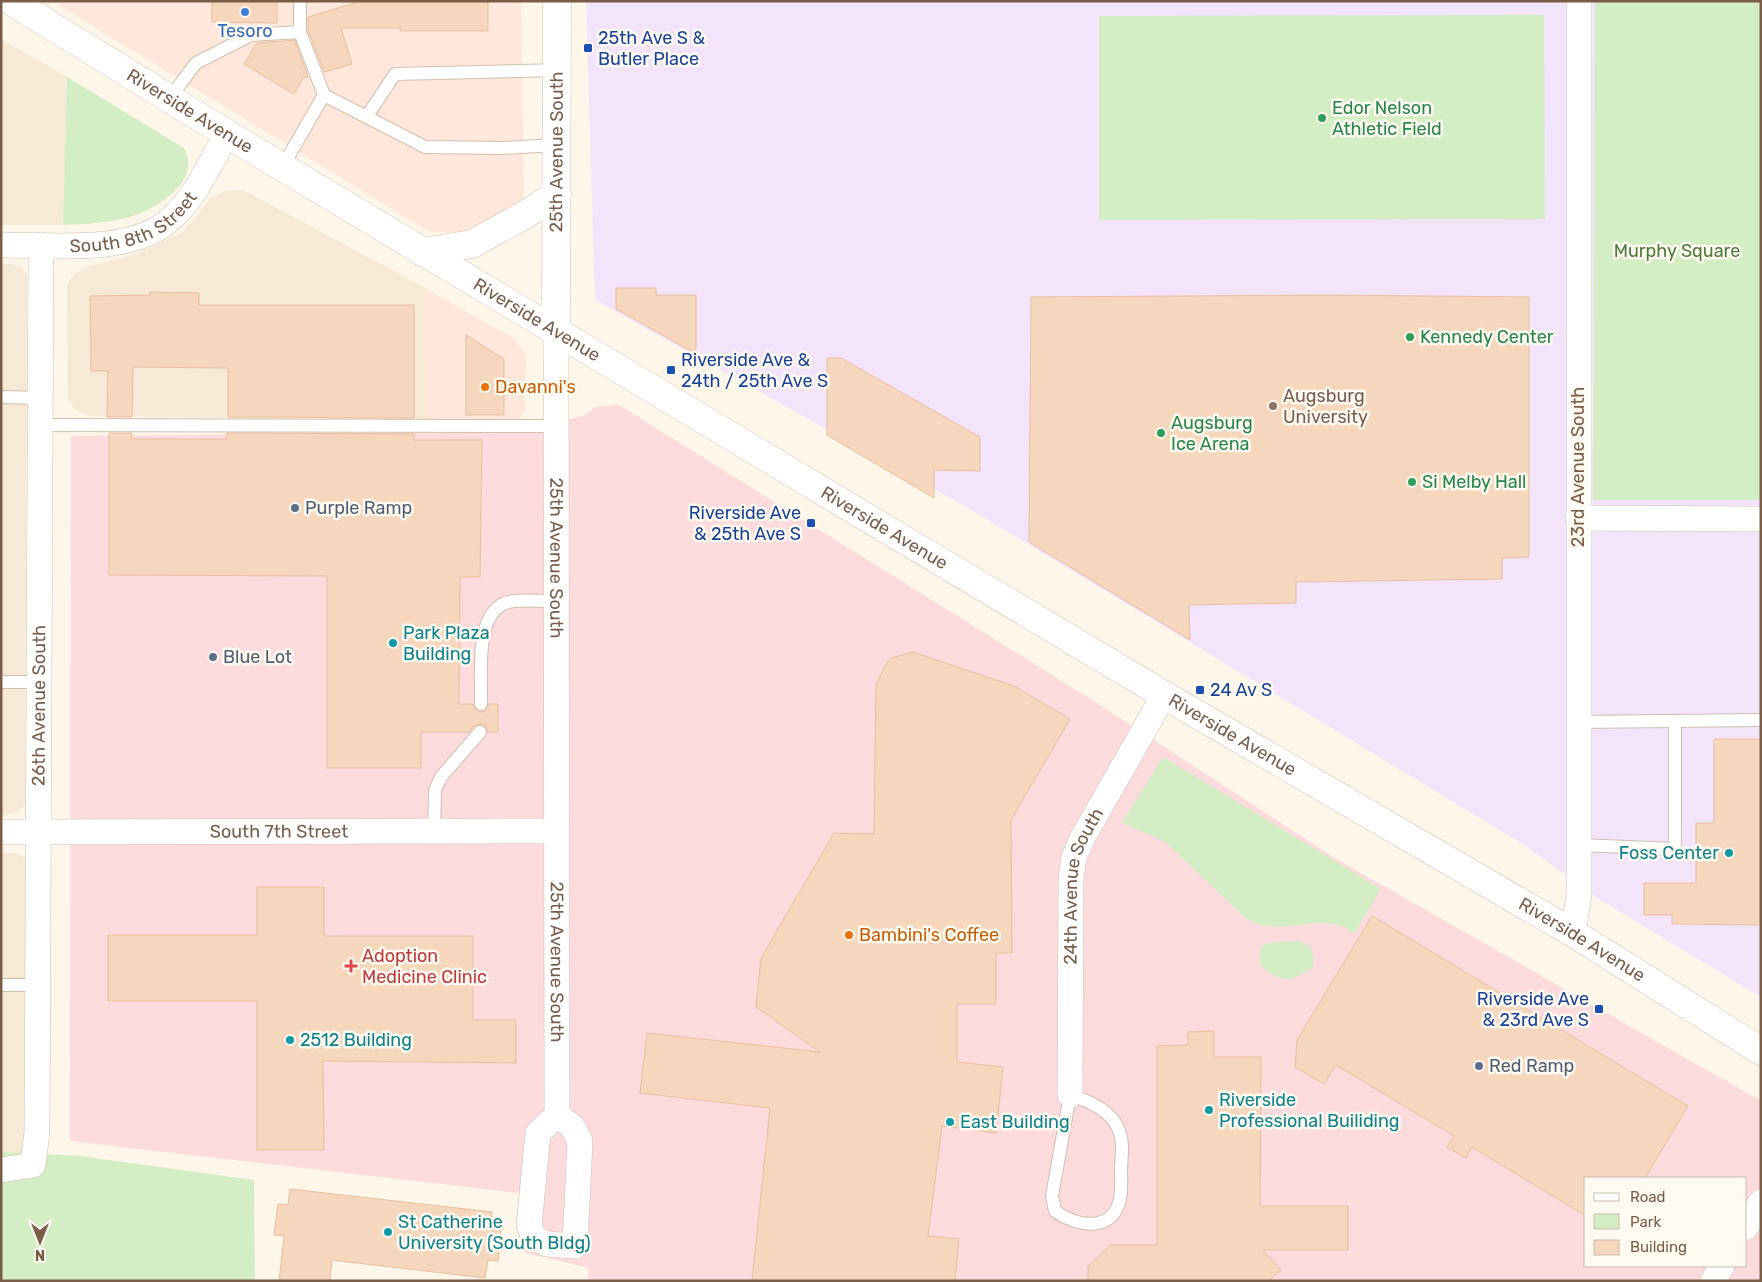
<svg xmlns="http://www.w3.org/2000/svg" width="1762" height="1282" viewBox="0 0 1762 1282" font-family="Rubik,sans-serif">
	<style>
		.residential { fill: #f6e9d6 }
		.commercial { fill: #ffe8db }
		.education { fill: #f4e4fb }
		.medical { fill: #fcdbdd; fill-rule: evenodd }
		.green { fill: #d3edc5 }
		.building { fill: #f5d7be; stroke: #e9be9d }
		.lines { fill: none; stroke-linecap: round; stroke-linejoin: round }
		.lane-casing { stroke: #d1bfac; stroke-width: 14 }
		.street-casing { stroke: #d1bfac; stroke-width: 26 }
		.secondary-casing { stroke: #d7c1ac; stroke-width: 29 }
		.lane { stroke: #fff; stroke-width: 12 }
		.street { stroke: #fff; stroke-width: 25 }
		.secondary { stroke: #fff; stroke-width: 28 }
		.shop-dot { fill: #3f7fe0; stroke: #fffaf0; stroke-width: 2 }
		.transit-dot { fill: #1a4fb4; stroke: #fffaf0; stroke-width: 2 }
		.leisure-dot { fill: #2e9e5b; stroke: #fffaf0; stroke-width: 2 }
		.food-dot { fill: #e8710a; stroke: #fffaf0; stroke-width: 2 }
		.education-dot { fill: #8d6e63; stroke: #fffaf0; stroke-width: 2 }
		.service-dot { fill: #5c6f8a; stroke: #fffaf0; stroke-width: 2 }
		.culture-dot { fill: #0f9aa8; stroke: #fffaf0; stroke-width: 2 }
		.health-dot { fill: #e0444e; stroke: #fffaf0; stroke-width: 2 }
		.labels { text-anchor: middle; stroke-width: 5; stroke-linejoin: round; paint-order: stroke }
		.shop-label { font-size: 18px; fill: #366cbe; stroke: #fffaf0 }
		.transit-label { font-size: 18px; fill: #164399; stroke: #fffaf0; text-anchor: start }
		.leisure-label { font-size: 18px; fill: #27864d; stroke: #fffaf0; text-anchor: start }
		.street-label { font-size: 18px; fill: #7a5d49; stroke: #fffaf0 }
		.park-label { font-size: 18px; fill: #4c7a3d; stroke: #fffaf0 }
		.food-label { font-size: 18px; fill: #c56008; stroke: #fffaf0; text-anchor: start }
		.education-label { font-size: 18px; fill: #785e54; stroke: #fffaf0; text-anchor: start }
		.service-label { font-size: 18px; fill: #4e5e75; stroke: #fffaf0; text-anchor: start }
		.culture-label { font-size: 18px; fill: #0d838f; stroke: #fffaf0; text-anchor: start }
		.health-label { font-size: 18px; fill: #be3a42; stroke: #fffaf0; text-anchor: start }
	</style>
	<rect width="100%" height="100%" fill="#fef6e8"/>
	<!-- residential -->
	<g class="residential">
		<path d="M1 39 67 77 63 225H1Z"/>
		<path d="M227 190H244L425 288 426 419 90 416 75 410 68 398 67 285 73 275 87 267 139 253 183 232 211 198Z"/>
		<path d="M1 264H11L22 268 27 275 25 805 18 812 1 816Z"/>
		<path d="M1 853H17L26 859 32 1154 1 1152Z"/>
	</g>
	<!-- commercial -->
	<g class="commercial">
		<path d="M59 1H521L524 188 523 199 464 234 428 231 60 6Z"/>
		<path d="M425 288 516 340 526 356 525 411 519 418 509 420 426 419Z"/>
	</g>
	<!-- education -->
	<path class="education" d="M586 1H1761V997L1594 896 1526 846 975 512 595 300Z"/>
	<!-- medical -->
	<path class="medical" d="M619 405 1100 705 1338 860 1761 1101V1281H587L589 1268 522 1252 516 1224 519 1193 70 1141 71 436 511 432 583 416 596 407ZM1586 1178H1746V1266H1586Z"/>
	<!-- green -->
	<g class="green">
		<path d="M1595 1H1761V500H1593Z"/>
		<path d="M1544 15 1545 219 1099 220V16Z"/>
		<path d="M67 77 184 148C191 162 189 174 179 186 148 221 107 223 63 225Z"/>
		<path d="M1163 757 1381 889 1354 934C1326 910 1293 933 1261 925 1256 924 1251 921 1247 919L1164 841 1122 823Z"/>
		<path d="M1299 941C1312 947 1315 953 1313 967 1291 983 1281 983 1261 966L1259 957 1261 947 1267 943Z"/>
		<path d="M1 1152 80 1156 254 1180 255 1281H1Z"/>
	</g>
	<!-- building -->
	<g class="building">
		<path d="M212 1H277V23L212 22Z"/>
		<path d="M362 1H488V31H400V28H341L352 64 324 72 308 30V17Z"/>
		<path d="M295 40 308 77 303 78 294 94 244 64 257 43Z"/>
		<path d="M616 288H656V295H696V354L616 309Z"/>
		<path d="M150 292 199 293V305H414V418L228 417V368L133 367 132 417H107L108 371H91L90 296 150 295Z"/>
		<path d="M1325 295 1529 297V557L1502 558V579L1296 582V603L1189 605 1190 640 1029 542 1031 297Z"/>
		<path d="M466 335 504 359V415H466Z"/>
		<path d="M827 358H841L980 437V471L934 470V498L827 435Z"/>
		<path d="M109 433H132L131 439H227V433L414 434V440H482L480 577H460L459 704H473L474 708 480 712 485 711 489 704H498V732H488L486 726 481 724 474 726 469 732H421V768H327V576L109 575Z"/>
		<path d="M913 652 1014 686 1070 719 1011 820 1012 953H996V1004H957V1062L1003 1067 996 1133 942 1126 928 1236 959 1239 955 1281H752L770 1108 640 1093 647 1033 820 1052 756 1007 761 958 834 833 874 834 876 685 886 664 891 658Z"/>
		<path d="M1714 739H1761V925L1672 924V915H1644V883H1696V823H1714Z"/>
		<path d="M257 887H324V936H473V1020H516V1063L323 1061 324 1150H257V1001H108V935H257Z"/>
		<path d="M1372 916 1688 1106 1645 1178H1586V1216L1472 1147 1466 1158 1447 1147 1454 1136 1336 1065 1324 1084 1295 1067 1297 1040Z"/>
		<path d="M1214 1031V1057H1261L1260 1206H1348V1250H1263L1281 1270 1269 1281H1088V1266L1111 1245H1157V1046L1188 1045V1032Z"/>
		<path d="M290 1189 492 1212 490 1228 501 1230 498 1261 488 1260 485 1278 332 1260 330 1281H279L284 1236 274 1235 278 1204 288 1205Z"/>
	</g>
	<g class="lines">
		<!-- lane casing -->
		<g class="lane-casing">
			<g id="lane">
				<path d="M300 1V32L324 95"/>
				<path d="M169 99 196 63 251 35 300 32"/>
				<path d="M367 116 395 74 557 70"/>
				<path d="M283 166 324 95 425 147 503 148 556 145"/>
				<path d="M1 397 40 398"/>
				<path d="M39 425 555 426"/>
				<path d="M1 682H39"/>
				<path d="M481 704C482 676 474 616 505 603 519 598 541 602 555 601"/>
				<path d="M1579 722 1761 720"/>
				<path d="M434 832 435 790 441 777 480 732"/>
				<path d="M1579 845 1675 849V721"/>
				<path d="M1 985H38"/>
				<path d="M1070 1095C1086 1100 1109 1110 1117 1126 1124 1139 1122 1153 1121 1168 1121 1177 1122 1189 1120 1199 1113 1233 1077 1227 1055 1211L1052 1196Z"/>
			</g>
		</g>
		<!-- street casing -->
		<g class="street-casing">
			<g id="street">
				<path id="s1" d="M1 245C50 245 129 254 167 222 194 201 210 163 227 134"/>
				<path id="s2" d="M556 330 557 1115 538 1133 529 1225 534 1238 547 1244 575 1246 580 1141 572 1126 557 1115"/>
				<path d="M1578 518 1761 519"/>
				<path id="s3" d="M1 832 556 831"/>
				<path d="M1573 933 1579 895V1"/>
				<path id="s4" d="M1070 1095 1071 879 1074 857 1083 837 1164 695"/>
				<path id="s5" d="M1 1170 33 1165 37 1132 41 245"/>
				<path d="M1746 1227 1761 1202"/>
				<path d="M1713 1281 1722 1266"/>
			</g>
		</g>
		<!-- secondary casing -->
		<g class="secondary-casing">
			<g id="secondary">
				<path id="s6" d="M11 1 227 134 851 508 1164 695 1573 933 1761 1051"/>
				<path d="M422 252 472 244 523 216 557 194"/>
				<path id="s7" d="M556 330 557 1"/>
			</g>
		</g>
		<!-- lane -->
		<use href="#lane" class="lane"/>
		<!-- street -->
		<use href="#street" class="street"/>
		<!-- secondary -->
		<use href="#secondary" class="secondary"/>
	</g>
	<!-- markers -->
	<circle class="shop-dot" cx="245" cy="12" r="5"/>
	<g class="transit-dot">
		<rect x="583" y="43" width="10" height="10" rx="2.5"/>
		<rect x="666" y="365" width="10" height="10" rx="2.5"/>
		<rect x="806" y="518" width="10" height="10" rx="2.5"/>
		<rect x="1195" y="685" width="10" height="10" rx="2.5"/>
		<rect x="1594" y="1004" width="10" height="10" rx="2.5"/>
	</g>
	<g class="leisure-dot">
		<circle cx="1322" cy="118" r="5"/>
		<circle cx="1410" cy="337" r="5"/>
		<circle cx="1161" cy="433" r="5"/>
		<circle cx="1412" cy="482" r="5"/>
	</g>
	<g class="food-dot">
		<circle cx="485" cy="387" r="5"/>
		<circle cx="849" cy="935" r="5"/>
	</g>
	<circle class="education-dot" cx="1273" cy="406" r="5"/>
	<g class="service-dot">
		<circle cx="295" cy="508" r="5"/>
		<circle cx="213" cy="657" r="5"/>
		<circle cx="1479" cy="1066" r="5"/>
	</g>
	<g class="culture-dot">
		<circle cx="393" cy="643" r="5"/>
		<circle cx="1729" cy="853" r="5"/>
		<circle cx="290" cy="1040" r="5"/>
		<circle cx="1209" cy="1110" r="5"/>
		<circle cx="950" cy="1122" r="5"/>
		<circle cx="388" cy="1232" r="5"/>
	</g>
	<path class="health-dot" d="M348.5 958.5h5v5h5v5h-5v5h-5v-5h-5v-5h5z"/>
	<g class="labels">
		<!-- shop labels -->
		<g class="shop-label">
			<text x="245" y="37">Tesoro</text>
		</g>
		<!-- transit labels -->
		<g class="transit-label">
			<text x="598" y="44">25th Ave S &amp;<tspan x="598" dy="21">Butler Place</tspan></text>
			<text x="681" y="366">Riverside Ave &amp;<tspan x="681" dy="21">24th / 25th Ave S</tspan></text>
			<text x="801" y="519" text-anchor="end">Riverside Ave<tspan x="801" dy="21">&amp; 25th Ave S</tspan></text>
			<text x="1210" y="696">24 Av S</text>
			<text x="1589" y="1005" text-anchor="end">Riverside Ave<tspan x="1589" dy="21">&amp; 23rd Ave S</tspan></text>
		</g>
		<!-- leisure labels -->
		<g class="leisure-label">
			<text x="1332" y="114">Edor Nelson<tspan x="1332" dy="21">Athletic Field</tspan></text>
			<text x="1420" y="343">Kennedy Center</text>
			<text x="1171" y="429">Augsburg<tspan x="1171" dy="21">Ice Arena</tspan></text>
			<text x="1422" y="488">Si Melby Hall</text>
		</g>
		<!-- street labels -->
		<g class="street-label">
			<text dy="6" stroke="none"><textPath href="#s6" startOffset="210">Riverside Avenue</textPath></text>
			<text dy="6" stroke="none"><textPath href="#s7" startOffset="178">25th Avenue South</textPath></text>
			<text dy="6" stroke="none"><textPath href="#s1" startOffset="139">South 8th Street</textPath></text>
			<text dy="6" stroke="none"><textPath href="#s6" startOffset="615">Riverside Avenue</textPath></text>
			<text transform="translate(1578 467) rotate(-90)" y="6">23rd Avenue South</text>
			<text dy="6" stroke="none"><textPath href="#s6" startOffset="1020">Riverside Avenue</textPath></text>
			<text dy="6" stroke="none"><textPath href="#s2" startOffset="228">25th Avenue South</textPath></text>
			<text dy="6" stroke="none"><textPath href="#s5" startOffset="492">26th Avenue South</textPath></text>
			<text dy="6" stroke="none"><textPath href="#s6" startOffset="1425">Riverside Avenue</textPath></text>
			<text dy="6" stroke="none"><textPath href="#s3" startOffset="278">South 7th Street</textPath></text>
			<text dy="6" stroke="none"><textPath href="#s4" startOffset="211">24th Avenue South</textPath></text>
			<text dy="6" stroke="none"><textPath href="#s6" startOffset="1830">Riverside Avenue</textPath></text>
			<text dy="6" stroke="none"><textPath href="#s2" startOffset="632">25th Avenue South</textPath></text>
		</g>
		<!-- park labels -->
		<g class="park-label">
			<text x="1677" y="257">Murphy Square</text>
		</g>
		<!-- food labels -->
		<g class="food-label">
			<text x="495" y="393">Davanni's</text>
			<text x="859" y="941">Bambini's Coffee</text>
		</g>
		<!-- education labels -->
		<g class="education-label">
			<text x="1283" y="402">Augsburg<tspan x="1283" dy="21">University</tspan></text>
		</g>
		<!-- service labels -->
		<g class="service-label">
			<text x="305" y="514">Purple Ramp</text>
			<text x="223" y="663">Blue Lot</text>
			<text x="1489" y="1072">Red Ramp</text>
		</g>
		<!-- culture labels -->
		<g class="culture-label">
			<text x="403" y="639">Park Plaza<tspan x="403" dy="21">Building</tspan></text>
			<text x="1719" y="859" text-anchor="end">Foss Center</text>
			<text x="300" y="1046">2512 Building</text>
			<text x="1219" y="1106">Riverside<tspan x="1219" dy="21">Professional Builiding</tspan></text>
			<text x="960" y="1128">East Building</text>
			<text x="398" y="1228">St Catherine<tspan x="398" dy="21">University (South Bldg)</tspan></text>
		</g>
		<!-- health labels -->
		<g class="health-label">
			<text x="362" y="962">Adoption<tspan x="362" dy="21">Medicine Clinic</tspan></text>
		</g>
	</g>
	<!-- border -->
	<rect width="1762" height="1282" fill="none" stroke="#7a5d49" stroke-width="5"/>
	<!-- legend -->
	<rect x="1584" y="1177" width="162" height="90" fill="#fffaf0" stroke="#cabbad"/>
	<rect x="1594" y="1193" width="25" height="8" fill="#ffffff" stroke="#cabbad"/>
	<text x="1630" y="1202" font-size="15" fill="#7a5d49">Road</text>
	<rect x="1594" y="1214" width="25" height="15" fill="#d3edc5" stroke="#cabbad"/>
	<text x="1630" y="1227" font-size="15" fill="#7a5d49">Park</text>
	<rect x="1594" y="1240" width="25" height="15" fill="#f5d7be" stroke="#cabbad"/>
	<text x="1630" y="1252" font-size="15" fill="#7a5d49">Building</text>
	<!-- north arrow -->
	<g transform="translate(40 1242) rotate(180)" stroke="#fffaf0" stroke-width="4" paint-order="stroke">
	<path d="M0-4L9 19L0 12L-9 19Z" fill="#7a5d49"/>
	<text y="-8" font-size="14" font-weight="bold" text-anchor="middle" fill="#7a5d49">N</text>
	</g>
</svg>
